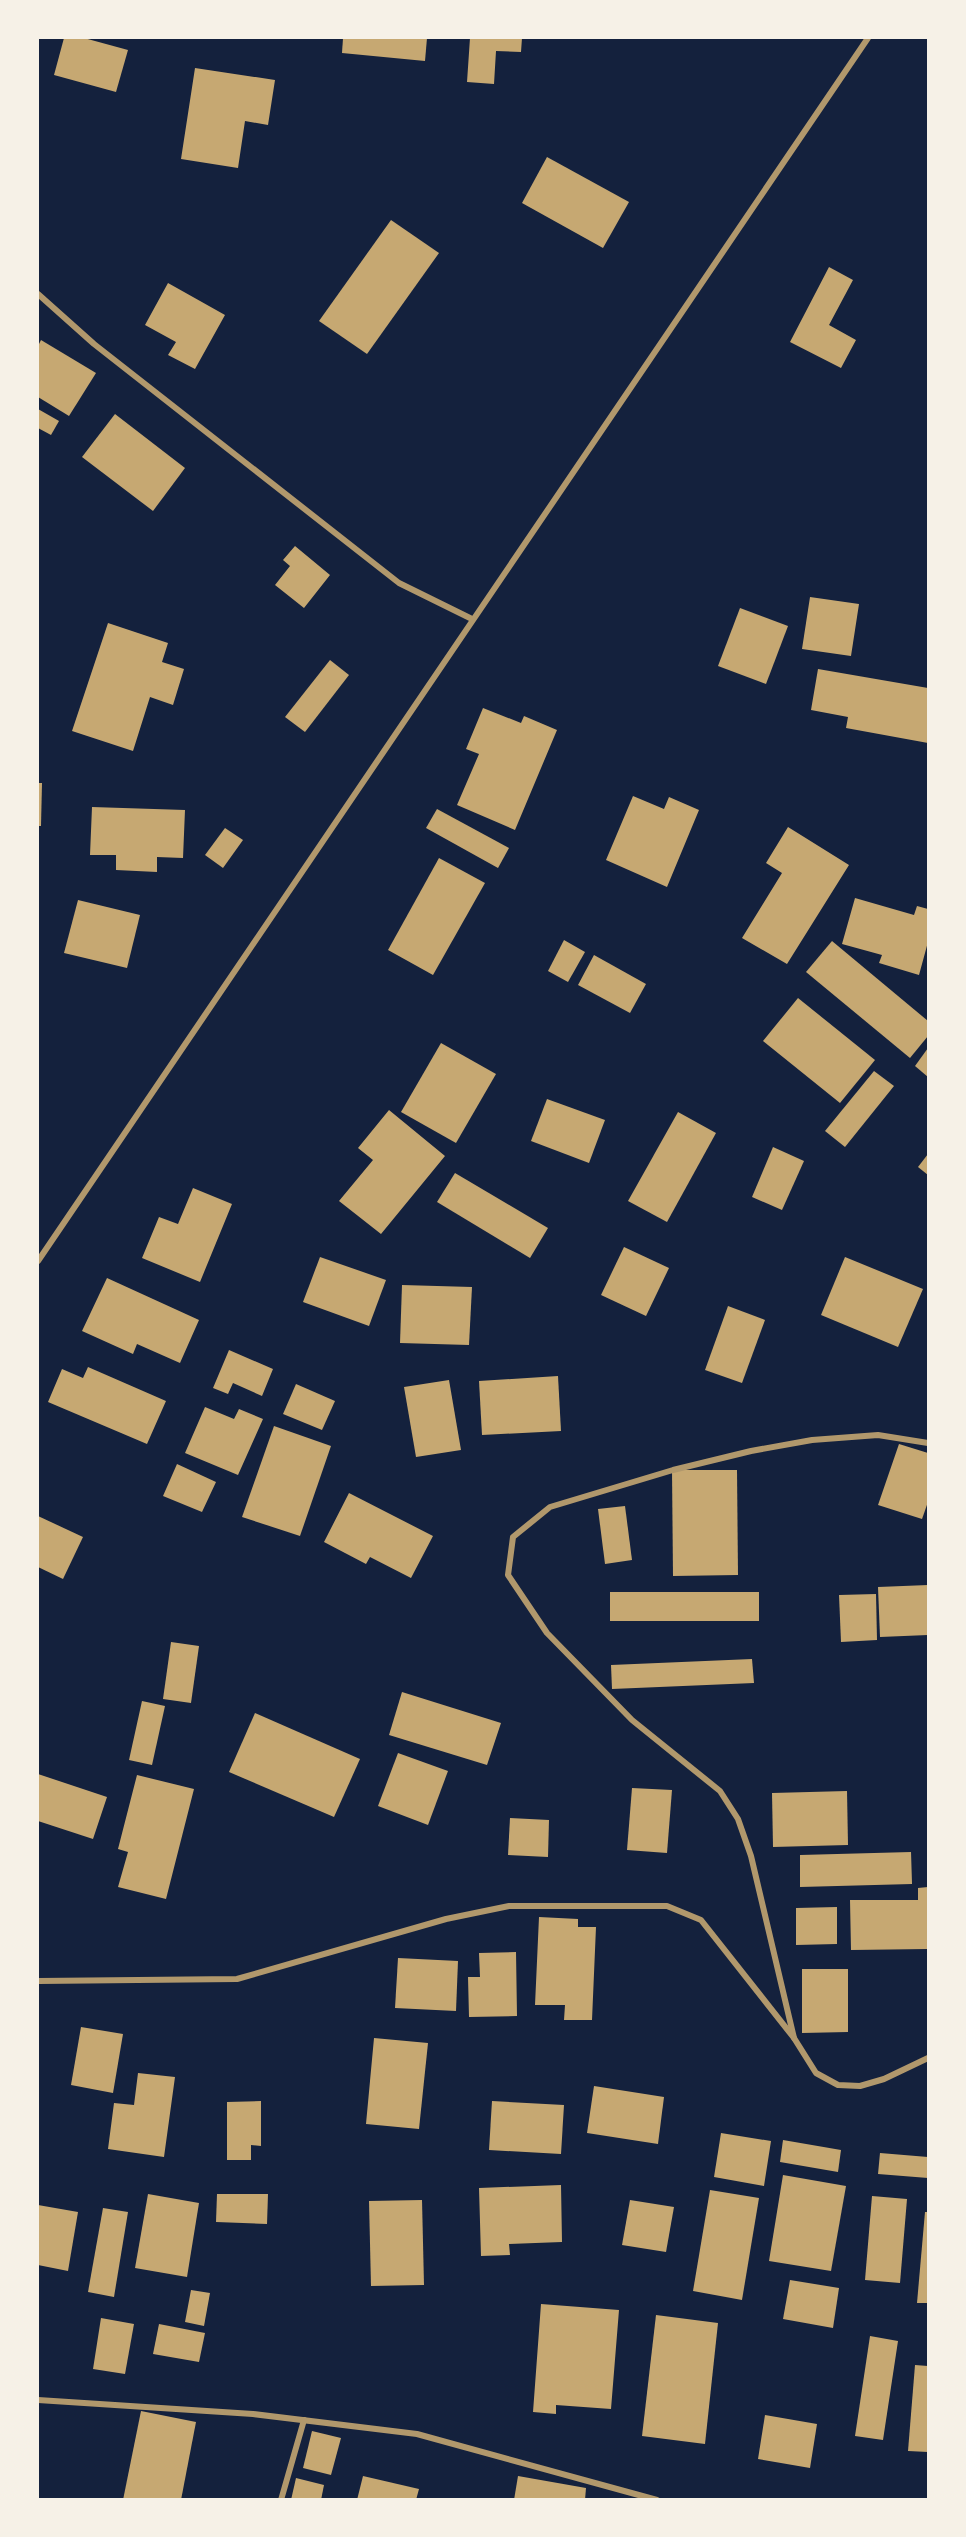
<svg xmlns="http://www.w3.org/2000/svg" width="966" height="2537" viewBox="0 0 966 2537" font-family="'PT Serif',serif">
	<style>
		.building { fill: #c6a872 }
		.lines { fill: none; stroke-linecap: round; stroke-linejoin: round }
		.minor { stroke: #b1986c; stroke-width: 6 }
	</style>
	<rect width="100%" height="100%" fill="#14213d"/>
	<!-- building -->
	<g class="building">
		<path d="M64 38H84L128 50 116 92 54 75Z"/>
		<path d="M343 38H427L425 61 342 53Z"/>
		<path d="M470 38H522L521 52 496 51 494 84 467 82Z"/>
		<path d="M195 68 275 80 268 125 245 121 238 168 181 159Z"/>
		<path d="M547 157 629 202 603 248 522 203Z"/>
		<path d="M391 220 439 253 367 354 319 321Z"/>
		<path d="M829 267 853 280 829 325 856 340 841 368 790 342Z"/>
		<path d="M168 283 225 315 195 369 168 355 176 342 145 325Z"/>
		<path d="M41 340 96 373 69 416 38 397V346Z"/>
		<path d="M38 409 59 421 51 435 38 428Z"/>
		<path d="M115 414 185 468 153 511 82 457Z"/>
		<path d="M295 546 330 575 304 608 275 585 290 566 283 560Z"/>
		<path d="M810 597 859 604 851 656 802 649Z"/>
		<path d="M740 608 788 626 766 684 718 666Z"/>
		<path d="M108 623 168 643 162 662 184 669 173 705 150 697 133 751 72 731Z"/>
		<path d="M330 660 349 675 305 732 285 717Z"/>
		<path d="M818 669 928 688V743L846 728 848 717 811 710Z"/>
		<path d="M483 708 521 723 524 716 557 730 515 830 457 805 479 754 466 749Z"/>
		<path d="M38 783H42L41 826H38Z"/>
		<path d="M633 796 664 809 669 797 699 810 667 887 606 860Z"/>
		<path d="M92 807 185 810 183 858 157 857V872L116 870V855H90Z"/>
		<path d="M437 809 509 848 498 868 426 828Z"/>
		<path d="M788 827 849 865 787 964 742 938 782 873 766 863Z"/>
		<path d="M225 828 243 840 223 868 205 855Z"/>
		<path d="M439 858 485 883 433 975 388 950Z"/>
		<path d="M855 898 914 915 917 906 928 909V942L919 975 879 963 882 955 842 944Z"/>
		<path d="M78 900 140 915 127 968 64 953Z"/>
		<path d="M564 940 585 952 568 982 548 971Z"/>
		<path d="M832 941 928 1021V1036L910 1058 806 972Z"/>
		<path d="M594 955 646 984 630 1013 578 985Z"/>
		<path d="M798 998 875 1060 840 1103 763 1041Z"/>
		<path d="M441 1043 496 1074 456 1143 401 1112Z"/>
		<path d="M928 1048V1077L915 1066Z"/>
		<path d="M874 1071 894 1086 845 1147 825 1131Z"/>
		<path d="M547 1099 605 1120 589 1163 531 1141Z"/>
		<path d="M389 1110 445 1156 381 1234 339 1201 373 1160 358 1148Z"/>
		<path d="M678 1112 716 1133 667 1222 628 1201Z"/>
		<path d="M773 1147 804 1161 782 1210 752 1197Z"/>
		<path d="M928 1154V1175L918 1167Z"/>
		<path d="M455 1173 548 1228 530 1258 437 1202Z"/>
		<path d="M193 1188 232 1204 200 1282 142 1258 159 1217 178 1224Z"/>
		<path d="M624 1247 669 1268 646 1316 601 1295Z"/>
		<path d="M320 1257 386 1280 369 1326 303 1302Z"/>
		<path d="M845 1257 923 1289 898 1347 821 1315Z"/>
		<path d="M107 1278 199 1320 180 1363 137 1344 133 1354 82 1331Z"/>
		<path d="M402 1285 472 1287 469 1345 400 1343Z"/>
		<path d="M728 1306 765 1320 742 1383 705 1370Z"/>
		<path d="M229 1350 273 1369 262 1396 233 1383 228 1394 213 1388Z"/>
		<path d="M88 1367 166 1401 147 1444 48 1402 62 1369 83 1378Z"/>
		<path d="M558 1376 561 1431 482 1435 479 1381Z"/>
		<path d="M449 1380 461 1450 416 1457 404 1387Z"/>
		<path d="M296 1384 335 1401 322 1430 283 1414Z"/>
		<path d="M205 1407 234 1419 239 1409 263 1419 238 1475 185 1453Z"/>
		<path d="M274 1426 331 1446 300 1536 242 1517Z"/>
		<path d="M899 1444 928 1453V1502L922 1519 878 1505Z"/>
		<path d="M177 1464 216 1482 202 1512 163 1496Z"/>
		<path d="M672 1470H737L738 1575 673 1576Z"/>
		<path d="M349 1493 433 1536 411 1578 370 1557 366 1564 324 1542Z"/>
		<path d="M625 1506 632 1560 605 1564 598 1509Z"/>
		<path d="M38 1516 83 1537 63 1579 38 1567Z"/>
		<path d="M928 1585V1635L880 1637 878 1587Z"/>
		<rect x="610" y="1592" width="149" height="29"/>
		<path d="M876 1594 877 1640 841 1642 839 1595Z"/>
		<path d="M171 1642 199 1646 191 1703 163 1699Z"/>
		<path d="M752 1659 754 1683 612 1689 611 1665Z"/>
		<path d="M402 1692 501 1723 487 1765 389 1735Z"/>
		<path d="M142 1701 165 1706 152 1765 129 1760Z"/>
		<path d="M255 1713 360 1759 334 1817 229 1772Z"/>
		<path d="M398 1753 448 1771 428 1825 378 1806Z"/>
		<path d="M38 1774 107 1797 93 1839 38 1821Z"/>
		<path d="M137 1775 194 1789 166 1899 118 1887 128 1852 118 1849Z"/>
		<path d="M632 1788 672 1790 667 1853 627 1850Z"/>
		<path d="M847 1791 848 1845 773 1847 772 1793Z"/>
		<path d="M510 1818 549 1820 548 1857 508 1855Z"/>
		<path d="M911 1852 912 1884 800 1887V1855Z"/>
		<path d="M928 1887V1949L851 1950 850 1900H918V1888Z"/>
		<path d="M837 1907V1944L796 1945V1908Z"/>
		<path d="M539 1917 578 1919V1927H596L592 2020H564L565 2005H535Z"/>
		<path d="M516 1952 517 2016 469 2017 468 1977H480L479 1953Z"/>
		<path d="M398 1958 458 1961 456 2011 395 2008Z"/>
		<path d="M802 1969H848V2032L802 2033Z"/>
		<path d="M81 2027 123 2034 113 2093 71 2085Z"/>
		<path d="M374 2038 428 2043 419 2129 366 2124Z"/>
		<path d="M138 2073 175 2077 164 2157 108 2149 114 2103 134 2105Z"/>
		<path d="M594 2086 664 2097 658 2144 587 2133Z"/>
		<path d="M261 2101V2146L251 2145V2160H227V2102Z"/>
		<path d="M492 2101 564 2105 561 2154 489 2150Z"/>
		<path d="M721 2133 771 2141 764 2186 714 2177Z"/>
		<path d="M783 2140 841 2150 838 2172 780 2162Z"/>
		<path d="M880 2153 928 2157V2178L878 2174Z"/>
		<path d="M783 2175 846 2186 831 2271 769 2261Z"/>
		<path d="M561 2185 562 2242 509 2244 510 2255 481 2256 479 2188Z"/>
		<path d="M710 2190 759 2198 742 2300 693 2291Z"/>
		<path d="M148 2194 199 2203 187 2277 135 2268Z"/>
		<path d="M217 2194H268L267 2224 216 2222Z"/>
		<path d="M872 2196 907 2199 900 2283 865 2280Z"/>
		<path d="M422 2200 424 2285 371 2286 369 2201Z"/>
		<path d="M630 2200 674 2207 666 2252 622 2245Z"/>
		<path d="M38 2205 78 2212 68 2271 38 2265Z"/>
		<path d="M103 2208 128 2212 114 2297 88 2292Z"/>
		<path d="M925 2212H928V2303H917Z"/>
		<path d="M790 2280 839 2288 833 2328 783 2319Z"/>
		<path d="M191 2290 210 2293 204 2326 185 2322Z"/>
		<path d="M541 2304 619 2310 611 2409 556 2405V2414L533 2412Z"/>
		<path d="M656 2315 718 2323 705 2444 642 2436Z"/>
		<path d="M101 2318 134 2324 125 2374 93 2369Z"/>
		<path d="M159 2324 205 2333 199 2362 153 2354Z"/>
		<path d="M870 2336 898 2341 883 2440 855 2436Z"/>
		<path d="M915 2365 928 2366V2452L908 2451Z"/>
		<path d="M141 2411 196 2422 181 2500H123Z"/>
		<path d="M765 2415 817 2424 810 2468 758 2459Z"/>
		<path d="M312 2431 341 2438 331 2475 303 2468Z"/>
		<path d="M363 2476 419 2489 416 2500H357Z"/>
		<path d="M518 2476 586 2488 585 2500H514Z"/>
		<path d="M296 2478 324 2485 321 2500H291Z"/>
	</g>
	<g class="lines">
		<!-- minor -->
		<g class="minor">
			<path d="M38 294 94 344 399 583 472 619"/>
			<path d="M38 1261 868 38"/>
			<path d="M38 1981 237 1979 446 1919 509 1906H667L701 1920 794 2038 816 2073 838 2085 860 2086 884 2079 928 2058"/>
			<path d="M794 2038 751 1856 738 1819 720 1791 632 1720 547 1633 508 1575 513 1537 550 1507 673 1470 751 1451 812 1440 878 1435 928 1443"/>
			<path d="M38 2400 253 2414 417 2434 657 2500"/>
			<path d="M281 2500 304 2420"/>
		</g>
	</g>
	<!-- border -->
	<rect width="966" height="2537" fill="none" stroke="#f6f1e7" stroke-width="78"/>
</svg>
